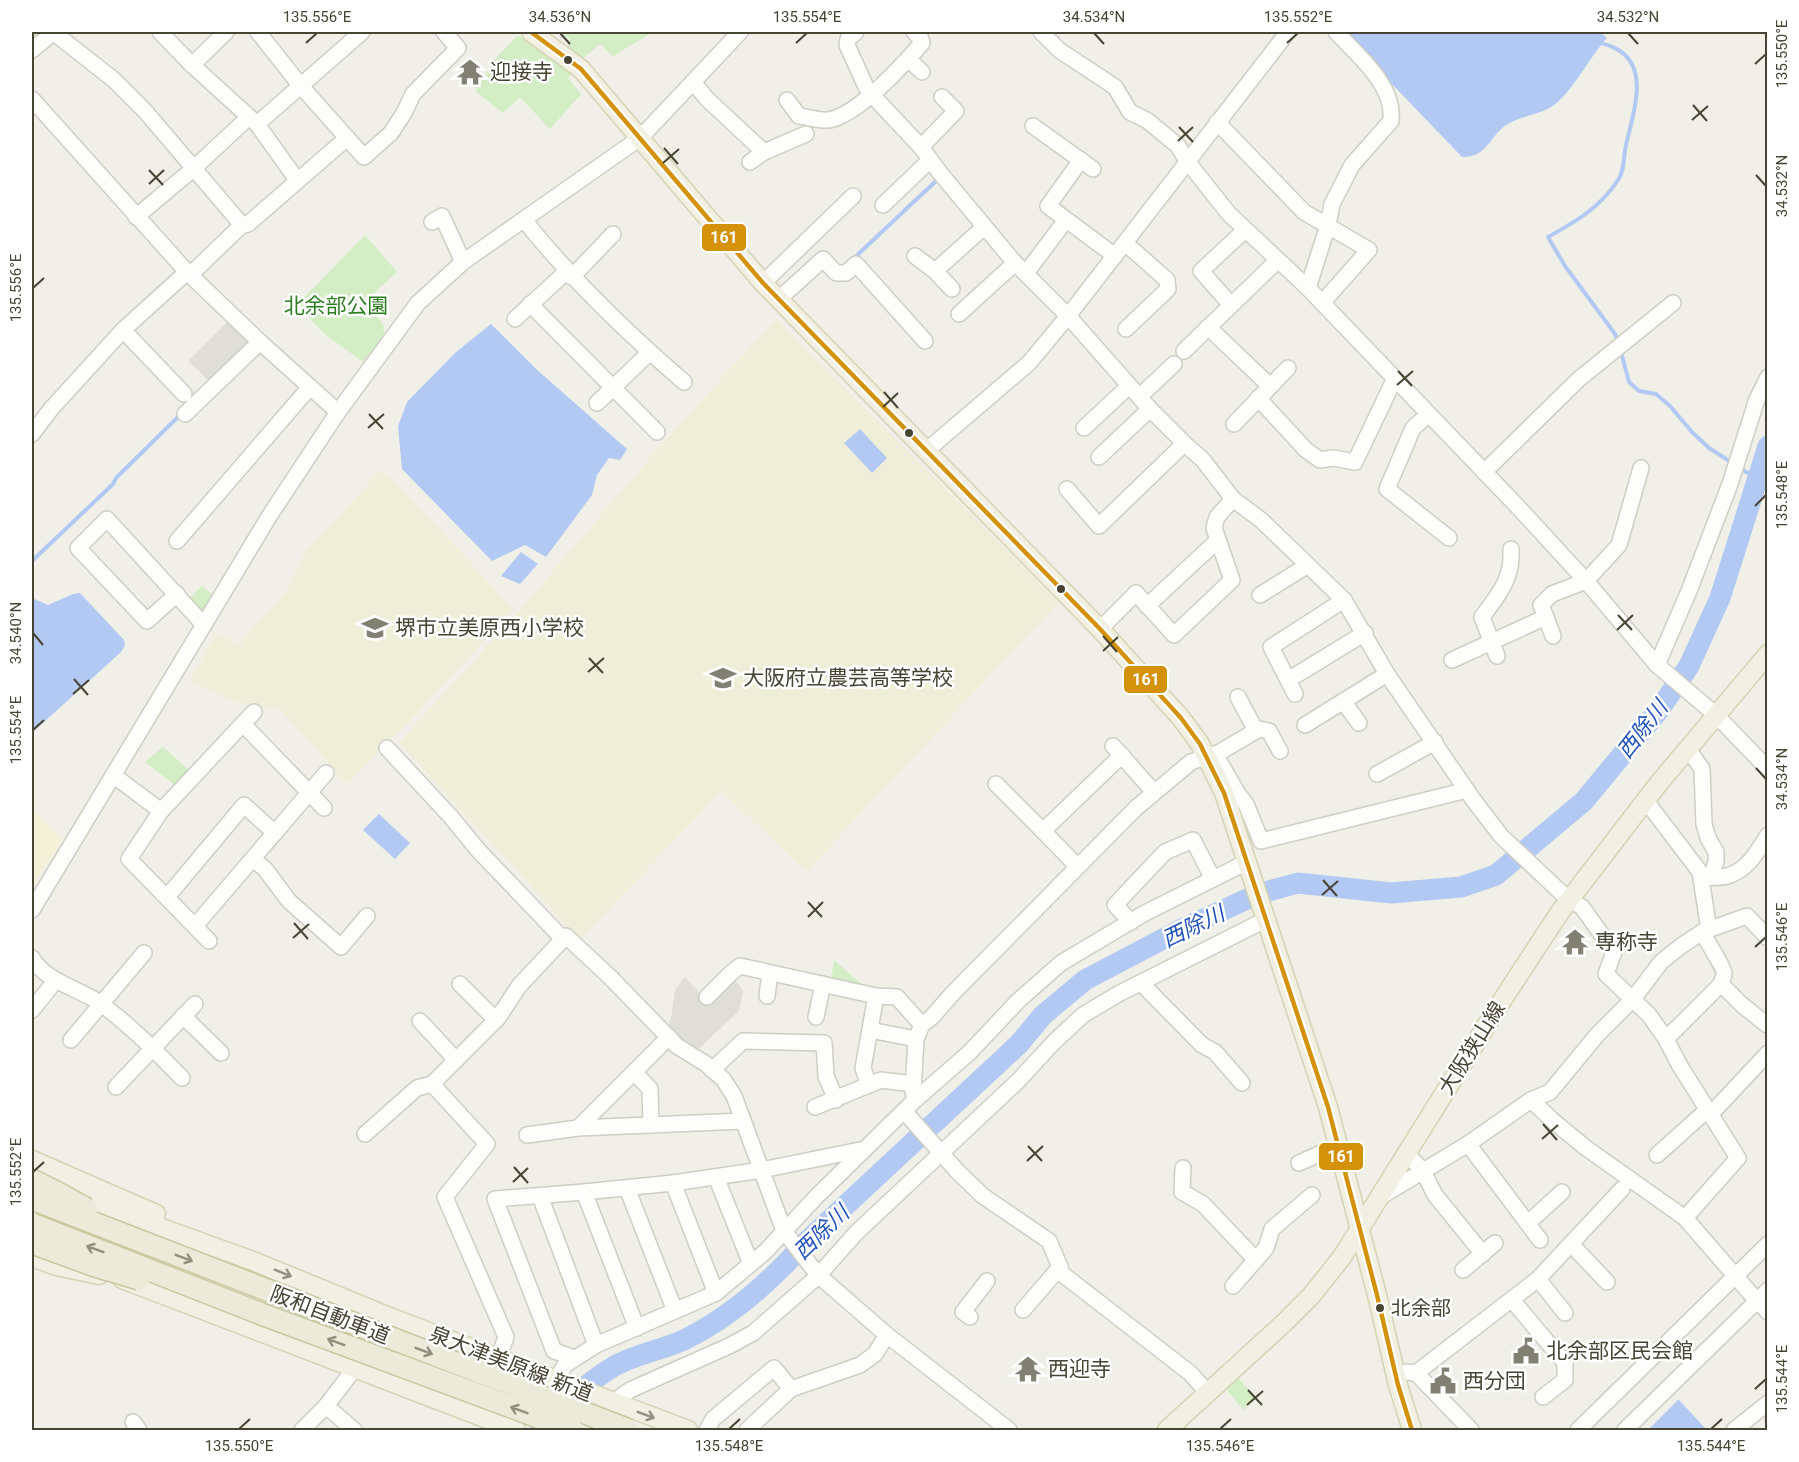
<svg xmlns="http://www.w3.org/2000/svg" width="1799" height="1462" viewBox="0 0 1799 1462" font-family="Roboto,'Noto Sans JP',sans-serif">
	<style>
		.commercial { fill: #f5f1d9 }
		.education { fill: #efefd9 }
		.green { fill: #d3eec4 }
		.parking { fill: #dfdfd8 }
		.water { fill: #b2c9f3 }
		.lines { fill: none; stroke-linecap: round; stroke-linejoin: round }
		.stream { stroke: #b2c9f3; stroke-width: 4 }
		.river { stroke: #b2c9f3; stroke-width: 21 }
		.minor-casing { stroke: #cecec5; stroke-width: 18 }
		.major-casing { stroke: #d4d3b3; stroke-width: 21 }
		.minor { stroke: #fdfdfc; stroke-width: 15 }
		.major { stroke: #f1f0e2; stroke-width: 18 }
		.highway-bridge-casing { stroke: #cbc7a0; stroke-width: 24; stroke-linecap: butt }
		.highway-bridge { stroke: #ecead8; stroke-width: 21 }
		.bus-1-casing { stroke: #fff; stroke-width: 9 }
		.bus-1 { stroke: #d4920a; stroke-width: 4.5 }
		.oneway { stroke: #918f7d }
		.oneway2 { stroke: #949182 }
		.ticks { fill: none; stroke: #474433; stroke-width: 2 }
		.bus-dot { fill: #474433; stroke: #fff; stroke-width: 2 }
		.labels { text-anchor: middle; stroke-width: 5; stroke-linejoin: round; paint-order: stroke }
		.bus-label { font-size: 20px; fill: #474433; stroke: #fff; text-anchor: start }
		.poi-label { font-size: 21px; fill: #474433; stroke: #fff; text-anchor: start }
		.park-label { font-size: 21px; fill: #2b7f20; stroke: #fff }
		.street-label { font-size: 21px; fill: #474433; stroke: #fff }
		.water-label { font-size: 22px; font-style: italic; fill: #2052bf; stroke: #fff }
		.line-badge { stroke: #fff; stroke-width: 2 }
		.badge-label { font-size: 16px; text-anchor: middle; font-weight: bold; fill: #fff }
		.neatline { fill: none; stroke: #474433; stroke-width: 2 }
		.ticks-label { font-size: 15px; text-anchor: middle; fill: #474433 }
	</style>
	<rect width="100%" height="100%" fill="#f0f0e8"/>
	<!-- commercial -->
	<path class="commercial" d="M32 808 63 839 32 887Z"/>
	<!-- education -->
	<g class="education">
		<path d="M777 319 1058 603 806 872 722 791 580 939 399 743 517 613 680 423Z"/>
		<path d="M380 471 392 479 514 609 407 724 347 784 281 710 235 702 190 681 216 633 240 645 257 622 285 593 305 552Z"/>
	</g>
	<!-- green -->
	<g class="green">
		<path d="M560 32H653L613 56 600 44 583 58 567 45 570 39Z"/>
		<path d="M518 35 533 47 552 56 571 74 568 78 581 94 550 129 520 97 503 113 475 91 496 58Z"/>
		<path d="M365 235 397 272 364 302 383 324 385 337 363 362 326 335 297 305Z"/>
		<path d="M202 586 215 597 205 612H201L188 599Z"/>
		<path d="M163 747 190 771 176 786 145 762Z"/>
		<path d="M834 960C846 970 855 981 868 988L831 981Z"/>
		<path d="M1237 1377 1256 1397 1243 1410 1228 1391V1386Z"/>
	</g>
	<!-- parking -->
	<g class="parking">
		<path d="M230 319 252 340 210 382 188 361Z"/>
		<path d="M685 977 707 1001 733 977 743 991 739 1011 696 1051 666 1030 671 1019 675 990Z"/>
	</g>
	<!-- water -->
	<g class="water">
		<path d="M1342 32H1600L1607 38C1590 56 1571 95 1551 107 1538 115 1521 116 1508 124 1490 134 1488 158 1462 157Z"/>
		<path d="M491 324 536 369 627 449 620 460 609 458 597 475 592 495 546 557 525 545 492 561 402 469 398 426 407 402 456 352Z"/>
		<path d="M860 429 887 458 872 473 844 443Z"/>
		<path d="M521 552 538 564 520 584 501 576Z"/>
		<path d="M80 593 124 640 125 645 121 652 32 733V598L48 605 73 594Z"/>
		<path d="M379 814 410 843 395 859 363 830Z"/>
		<path d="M1679 1400 1707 1430H1648L1678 1400Z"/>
	</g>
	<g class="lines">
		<!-- stream -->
		<g class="stream">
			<path d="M1599 43C1606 44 1614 47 1620 51 1650 71 1632 117 1626 145 1623 157 1625 170 1618 180 1601 207 1575 222 1548 237L1565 266 1615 334 1618 342"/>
			<path d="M852 260 937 180"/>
			<path d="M1621 352 1629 382 1639 391 1656 394 1670 406 1692 432 1709 448 1734 464"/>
			<path d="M1740 468 1757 479"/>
			<path d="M32 561 113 484 116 478 180 415"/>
		</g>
		<!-- river -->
		<path class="river" d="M540 1430C563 1409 585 1383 613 1367 635 1354 663 1350 686 1339 732 1316 770 1282 804 1244L1019 1044 1043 1015 1085 980 1182 929 1258 894 1298 883 1391 893 1461 887 1496 875 1584 801 1659 710 1689 666 1720 598 1768 446"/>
		<!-- minor casing -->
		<g class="minor-casing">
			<g id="minor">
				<path d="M53 32 114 80 145 111 242 225"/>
				<path d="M160 32 192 65 257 124 297 180"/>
				<path d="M258 32 300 85 364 157 391 133 404 113 413 94 458 48 444 32"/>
				<path d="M856 32 848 39 847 45 866 87 872 95 921 147 940 173 1015 263 1068 316 1150 409 1187 446 1203 460 1233 499 1261 520 1344 600 1387 674 1472 798 1501 836 1569 900 1582 907 1614 952 1606 974 1649 1015 1666 1039 1680 1066 1738 1158 1685 1218"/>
				<path d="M1041 32 1059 50 1115 87 1130 112 1148 121 1178 146 1187 161 1229 214 1308 288 1518 507 1586 581 1657 665 1716 715 1768 769"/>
				<path d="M32 50 54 32"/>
				<path d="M908 59 922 72"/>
				<path d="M192 65 226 32"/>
				<path d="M693 82 707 99 764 152"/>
				<path d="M32 99 187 272 260 342 338 412"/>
				<path d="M787 100 799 116C808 117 819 121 828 120 857 116 903 65 922 43L921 39 914 32"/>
				<path d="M1217 122 1304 212 1369 250 1322 303"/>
				<path d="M257 124 362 32"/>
				<path d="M1033 126 1093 169"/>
				<path d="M921 147 956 111 942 97"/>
				<path d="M1081 160 1048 206 1115 256"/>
				<path d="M750 162 764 152 806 134"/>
				<path d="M883 205 930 160"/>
				<path d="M136 217 193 169 249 117"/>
				<path d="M524 220C572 280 626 332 684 382"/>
				<path d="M432 222 442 216 463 262"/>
				<path d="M1125 243 1167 280 1168 289 1126 329"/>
				<path d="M915 256 935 271 952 289"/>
				<path d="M935 271 984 227"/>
				<path d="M1026 273 1066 220"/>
				<path d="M190 275 242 225 248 224 347 138"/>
				<path d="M572 277 613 234"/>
				<path d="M763 283 853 196"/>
				<path d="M1308 288 1328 225 1332 204 1352 165 1391 121C1395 85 1358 56 1336 32"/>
				<path d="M779 299 823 259 836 273H846L856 264 925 341"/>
				<path d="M530 304 657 432"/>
				<path d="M1231 305 1201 271 1245 230"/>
				<path d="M959 314 1015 263"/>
				<path d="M515 319 567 271"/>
				<path d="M1208 327 1270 386"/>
				<path d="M123 330 184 394"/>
				<path d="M1184 351 1278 260"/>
				<path d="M1140 396 1174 364"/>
				<path d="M1258 398 1306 450 1320 460 1333 458 1355 462 1394 380"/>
				<path d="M597 403 650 352"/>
				<path d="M185 414 260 342"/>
				<path d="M1428 415 1413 428 1387 489 1449 538"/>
				<path d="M1234 424 1288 368"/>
				<path d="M1084 428 1129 386"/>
				<path d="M32 434 51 409 123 330 187 272"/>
				<path d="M926 451 1029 363 1068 316 1288 32"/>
				<path d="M1099 457 1150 409"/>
				<path d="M1484 472 1579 379 1673 303"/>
				<path d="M1067 489 1099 526 1184 444"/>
				<path d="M177 541 310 387"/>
				<path d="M177 594 147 621 78 548 107 519 204 625"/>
				<path d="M1260 595 1308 565"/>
				<path d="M1147 606 1218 540"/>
				<path d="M1100 629 1136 593 1174 635 1232 580 1214 528 1217 517 1233 499"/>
				<path d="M1553 636 1541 605 1552 594 1586 581 1619 545 1641 468"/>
				<path d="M1497 656 1482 617C1498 595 1513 579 1511 549"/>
				<path d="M1452 660 1546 617"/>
				<path d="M1657 665 1689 591 1730 484 1757 399 1768 377"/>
				<path d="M1288 680 1365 633"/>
				<path d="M1295 694 1271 647 1344 600"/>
				<path d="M1238 697 1256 731"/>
				<path d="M1343 701 1359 723"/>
				<path d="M243 724 324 808"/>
				<path d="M1305 725 1387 674"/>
				<path d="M1113 746 1154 792"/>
				<path d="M387 748 451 817 478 850 563 939"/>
				<path d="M1688 749 1702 769 1704 824 1708 838 1716 852V862L1711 877"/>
				<path d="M1215 754 1238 794 1246 804 1261 841 1467 790"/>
				<path d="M1377 774 1435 742"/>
				<path d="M113 775 161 811"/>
				<path d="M996 784 1043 831"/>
				<path d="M1646 801 1700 872 1709 930"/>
				<path d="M253 859 265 869 289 901 341 947 367 916"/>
				<path d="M1077 866 1043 831 1122 755"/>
				<path d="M1702 877C1710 877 1720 878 1727 876 1747 871 1758 851 1768 835"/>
				<path d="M167 897 244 805 275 833"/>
				<path d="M32 910 270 515 338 412 418 303 463 262 640 138 740 32"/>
				<path d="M1131 922 1115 905 1165 852 1193 840 1213 879"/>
				<path d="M195 926 326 773"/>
				<path d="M1702 932C1706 940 1725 969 1724 974 1724 977 1722 980 1721 984L1741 1004 1767 1025"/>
				<path d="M209 941 129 859 161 811 254 712"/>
				<path d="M32 958C46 982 78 988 100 1003 130 1025 156 1051 182 1078"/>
				<path d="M1141 983 1202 1045 1215 1052 1242 1083"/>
				<path d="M460 984 496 1020"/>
				<path d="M767 996 770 973"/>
				<path d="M707 997 731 973 740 966 876 996 897 997 922 1025"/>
				<path d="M32 1010 56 980"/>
				<path d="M183 1016 221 1053"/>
				<path d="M816 1017 823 984"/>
				<path d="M420 1021 456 1060"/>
				<path d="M870 1030 916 1039"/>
				<path d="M1666 1039 1721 984"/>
				<path d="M71 1040 144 953"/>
				<path d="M712 1070 743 1041 824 1043 826 1076 836 1100"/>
				<path d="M634 1072 650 1089 651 1125"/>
				<path d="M869 1085 863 1068 876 996"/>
				<path d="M116 1087 195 1004"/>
				<path d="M915 1100 913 1092 916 1039 922 1025 932 1017 953 993 1136 808 1191 762 1220 752 1259 729 1269 731 1280 751"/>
				<path d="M815 1107 881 1080 913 1084"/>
				<path d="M904 1111 957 1171 983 1196 1049 1241 1060 1267 1061 1273 1190 1373 1208 1393"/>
				<path d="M1710 1115 1768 1053"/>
				<path d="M578 1128 669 1037"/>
				<path d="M365 1134 417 1088 432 1084"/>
				<path d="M527 1135 578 1128 743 1121"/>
				<path d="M1468 1144 1540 1240"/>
				<path d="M1406 1153 1423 1171 1435 1195 1483 1254"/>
				<path d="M1657 1155 1707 1110"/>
				<path d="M1299 1163 1339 1145"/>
				<path d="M1183 1168 1182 1192 1203 1204 1256 1260"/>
				<path d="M716 1177 751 1264"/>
				<path d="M673 1183 716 1293"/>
				<path d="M627 1188 675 1311"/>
				<path d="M584 1192 637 1328"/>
				<path d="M540 1196 596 1345"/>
				<path d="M1380 1197 1468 1144 1531 1100"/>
				<path d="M1528 1223 1562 1192"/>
				<path d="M1571 1244 1607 1282"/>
				<path d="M1463 1270 1495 1243"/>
				<path d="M1538 1279 1565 1313"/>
				<path d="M1233 1286 1266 1248 1272 1229 1312 1195"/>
				<path d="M1768 1290 1757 1301 1768 1312"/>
				<path d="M1512 1300 1565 1363V1380L1543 1397"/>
				<path d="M1023 1310 1060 1267"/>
				<path d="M970 1317 963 1312 987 1281"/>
				<path d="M575 1358 554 1351 495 1199 584 1192 673 1183 762 1170 865 1149 915 1100 969 1053 1018 1001 1061 963 1145 913 1247 862"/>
				<path d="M498 1359 506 1337 445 1197 487 1144 432 1084 498 1018 519 986 566 936 610 977 677 1046 706 1064 723 1079 734 1096 784 1231 818 1275 887 1335 1009 1430"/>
				<path d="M1416 1373 1538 1279 1622 1189"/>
				<path d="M1396 1374 1407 1372 1416 1373 1471 1430"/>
				<path d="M555 1381 565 1365 596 1345 716 1293 766 1251 817 1196 865 1149"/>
				<path d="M612 1403 630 1390 729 1346 753 1333 817 1277 856 1233 1018 1081 1054 1042 1083 1015 1120 993 1265 920"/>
				<path d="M326 1406 354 1430"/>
				<path d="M133 1422 139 1430"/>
				<path d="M302 1430 326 1406 355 1368 375 1322"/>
				<path d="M707 1430 713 1419 774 1368 791 1389"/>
				<path d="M747 1430 791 1389 860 1365 875 1354 887 1335"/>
				<path d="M1578 1430 1768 1244"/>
				<path d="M1625 1430 1757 1301 1685 1218 1586 1148 1552 1120 1531 1100 1550 1092 1597 1035 1633 999 1661 962 1681 946 1702 932 1747 916 1768 938"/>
				<path d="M1734 1430 1768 1403"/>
			</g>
		</g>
		<!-- major casing -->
		<g class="major-casing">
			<g id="major">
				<path d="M531 32 581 69 763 283 1100 629 1181 718 1200 744 1224 793 1328 1107 1377 1295 1398 1385 1412 1430"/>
				<path d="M32 1160 156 1214"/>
				<path d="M73 1196 253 1261 392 1318 688 1430"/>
				<path d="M32 1257 56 1266 99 1275"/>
				<path d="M122 1279 516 1430"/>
				<path d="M1167 1430 1285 1322 1311 1296 1342 1257 1503 999 1560 912 1659 783 1768 654"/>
			</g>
		</g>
		<!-- minor -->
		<use href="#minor" class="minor"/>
		<!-- major -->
		<use href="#major" class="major"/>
		<!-- highway-bridge casing -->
		<g class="highway-bridge-casing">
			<g id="highway-bridge">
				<path d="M32 1180 58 1193 87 1209"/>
				<path d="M32 1199 629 1430"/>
				<path d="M32 1224 264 1315 573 1430"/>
				<path d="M32 1243 95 1266 139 1279"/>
			</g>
		</g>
		<!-- highway-bridge -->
		<use href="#highway-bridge" class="highway-bridge"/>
		<!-- bus-1 casing -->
		<g class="bus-1-casing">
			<path id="bus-1" d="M531 32 581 69 763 283 1100 629 1181 718 1200 744 1224 793 1328 1107 1377 1295 1398 1385 1412 1430"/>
		</g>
		<!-- bus-1 -->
		<use href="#bus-1" class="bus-1"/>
	</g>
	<!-- one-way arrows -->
	<defs><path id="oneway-shaft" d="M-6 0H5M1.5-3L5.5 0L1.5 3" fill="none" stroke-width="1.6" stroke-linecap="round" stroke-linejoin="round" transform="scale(1.5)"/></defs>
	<g class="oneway">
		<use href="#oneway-shaft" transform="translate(95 1249) rotate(-159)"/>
		<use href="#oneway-shaft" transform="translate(184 1258) rotate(21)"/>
		<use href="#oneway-shaft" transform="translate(336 1342) rotate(-160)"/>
		<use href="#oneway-shaft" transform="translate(424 1351) rotate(21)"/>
		<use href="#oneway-shaft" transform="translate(519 1410) rotate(-159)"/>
	</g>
	<g class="oneway2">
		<use href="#oneway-shaft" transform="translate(283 1273) rotate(22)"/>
		<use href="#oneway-shaft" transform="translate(646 1415) rotate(20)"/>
	</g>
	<!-- ticks -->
	<path class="ticks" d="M560 33 570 44M1094 33 1104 44M1628 33 1638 44M306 43 317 33M796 43 807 33M1287 43 1298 33M1755 64 1766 54M1693 105 1707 121M1692 120 1708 106M1179 127 1193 142M1178 141 1193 127M664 148 678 164M663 163 679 149M149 170 163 185M1756 175 1766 186M149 184 164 170M33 288 44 278M1398 371 1412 386M1397 385 1413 371M884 392 898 408M883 407 898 393M369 414 383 429M368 428 384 414M1755 506 1766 495M1618 615 1632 630M1617 630 1633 615M33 633 43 645M1103 636 1117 652M1103 651 1118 637M589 658 603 673M588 672 604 658M74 679 88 695M73 694 89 680M33 730 44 720M1756 768 1766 779M1323 880 1337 896M1322 895 1338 881M808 902 822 917M808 917 823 902M294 923 308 939M293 938 309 924M1755 947 1766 937M1543 1124 1557 1140M1542 1139 1558 1125M1028 1146 1042 1161M1027 1161 1043 1146M514 1167 528 1183M33 1172 44 1162M513 1182 528 1168M1755 1389 1766 1379M1248 1390 1262 1405M1247 1405 1263 1391M239 1429 250 1419M729 1429 740 1419M1220 1429 1231 1419M1711 1429 1722 1419"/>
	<!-- icons -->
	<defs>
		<g id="temple-bare" transform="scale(2.07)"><path d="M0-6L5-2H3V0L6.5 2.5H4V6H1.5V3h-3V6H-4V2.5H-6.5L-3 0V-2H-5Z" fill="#828072" stroke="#fff" stroke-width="2.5" paint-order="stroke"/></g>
		<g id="school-bare" transform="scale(2.07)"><path d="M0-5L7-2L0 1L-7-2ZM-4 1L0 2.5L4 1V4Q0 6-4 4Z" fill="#828072" stroke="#fff" stroke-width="2.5" paint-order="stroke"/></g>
		<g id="civic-bare" transform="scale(2.07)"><path d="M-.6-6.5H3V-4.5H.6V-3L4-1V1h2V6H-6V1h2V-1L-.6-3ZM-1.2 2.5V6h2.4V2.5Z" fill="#828072" stroke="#fff" stroke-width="2.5" paint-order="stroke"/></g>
	</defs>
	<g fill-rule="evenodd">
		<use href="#temple-bare" x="470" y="72"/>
		<use href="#school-bare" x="375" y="628"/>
		<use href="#school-bare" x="723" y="678"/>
		<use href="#temple-bare" x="1575" y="942"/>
		<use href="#civic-bare" x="1526" y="1351"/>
		<use href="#temple-bare" x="1028" y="1369"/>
		<use href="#civic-bare" x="1443" y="1381"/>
	</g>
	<!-- markers -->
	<g class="bus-dot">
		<circle cx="568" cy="60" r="5"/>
		<circle cx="909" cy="433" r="5"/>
		<circle cx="1061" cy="589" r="5"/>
		<circle cx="1380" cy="1308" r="5"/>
	</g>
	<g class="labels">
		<!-- bus labels -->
		<g class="bus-label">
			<text x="1391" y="1315">北余部</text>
		</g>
		<!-- poi labels -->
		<g class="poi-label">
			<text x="490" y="79">迎接寺</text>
			<text x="395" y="635">堺市立美原西小学校</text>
			<text x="743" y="685">大阪府立農芸高等学校</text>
			<text x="1595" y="949">専称寺</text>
			<text x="1546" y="1358">北余部区民会館</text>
			<text x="1048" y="1376">西迎寺</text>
			<text x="1463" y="1388">西分団</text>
		</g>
		<!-- park labels -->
		<g class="park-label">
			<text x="336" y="313">北余部公園</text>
		</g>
		<!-- street labels -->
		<g class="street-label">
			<text transform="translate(1472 1048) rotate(-58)" y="7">大阪狭山線</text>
			<text transform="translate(330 1315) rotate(21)" y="7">阪和自動車道</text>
			<text transform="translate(511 1364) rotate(21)" y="7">泉大津美原線 新道</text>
		</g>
		<!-- water labels -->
		<g class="water-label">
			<text transform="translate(1642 729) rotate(-52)" y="8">西除川</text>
			<text transform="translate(1193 926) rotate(-26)" y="8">西除川</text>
			<text transform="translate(821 1232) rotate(-44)" y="8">西除川</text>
		</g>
	</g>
	<g class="line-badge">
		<rect x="701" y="223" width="46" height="29" rx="6" fill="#d4920a"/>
		<rect x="1123" y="665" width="45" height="29" rx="6" fill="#d4920a"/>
		<rect x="1318" y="1142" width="46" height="29" rx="6" fill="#d4920a"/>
	</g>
	<g class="badge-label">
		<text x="724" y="243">161</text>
		<text x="1146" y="685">161</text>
		<text x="1341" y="1162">161</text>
	</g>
	<!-- border -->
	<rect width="1799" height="1462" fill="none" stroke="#ffffff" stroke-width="66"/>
	<rect x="33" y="33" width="1733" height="1396" class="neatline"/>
	<g class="ticks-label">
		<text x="317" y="22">135.556°E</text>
		<text x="560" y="22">34.536°N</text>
		<text x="807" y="22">135.554°E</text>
		<text x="1094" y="22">34.534°N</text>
		<text x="1298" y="22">135.552°E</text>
		<text x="1628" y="22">34.532°N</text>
		<text transform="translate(1782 54) rotate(-90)" y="5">135.550°E</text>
		<text transform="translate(1782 186) rotate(-90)" y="5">34.532°N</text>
		<text transform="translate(16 288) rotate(-90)" y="5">135.556°E</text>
		<text transform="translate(1782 495) rotate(-90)" y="5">135.548°E</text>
		<text transform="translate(16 633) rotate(-90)" y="5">34.540°N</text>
		<text transform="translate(16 730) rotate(-90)" y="5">135.554°E</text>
		<text transform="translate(1782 779) rotate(-90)" y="5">34.534°N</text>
		<text transform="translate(1782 937) rotate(-90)" y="5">135.546°E</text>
		<text transform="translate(16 1172) rotate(-90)" y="5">135.552°E</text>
		<text transform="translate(1782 1379) rotate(-90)" y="5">135.544°E</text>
		<text x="239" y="1451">135.550°E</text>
		<text x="729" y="1451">135.548°E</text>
		<text x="1220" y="1451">135.546°E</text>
		<text x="1711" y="1451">135.544°E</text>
	</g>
</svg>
